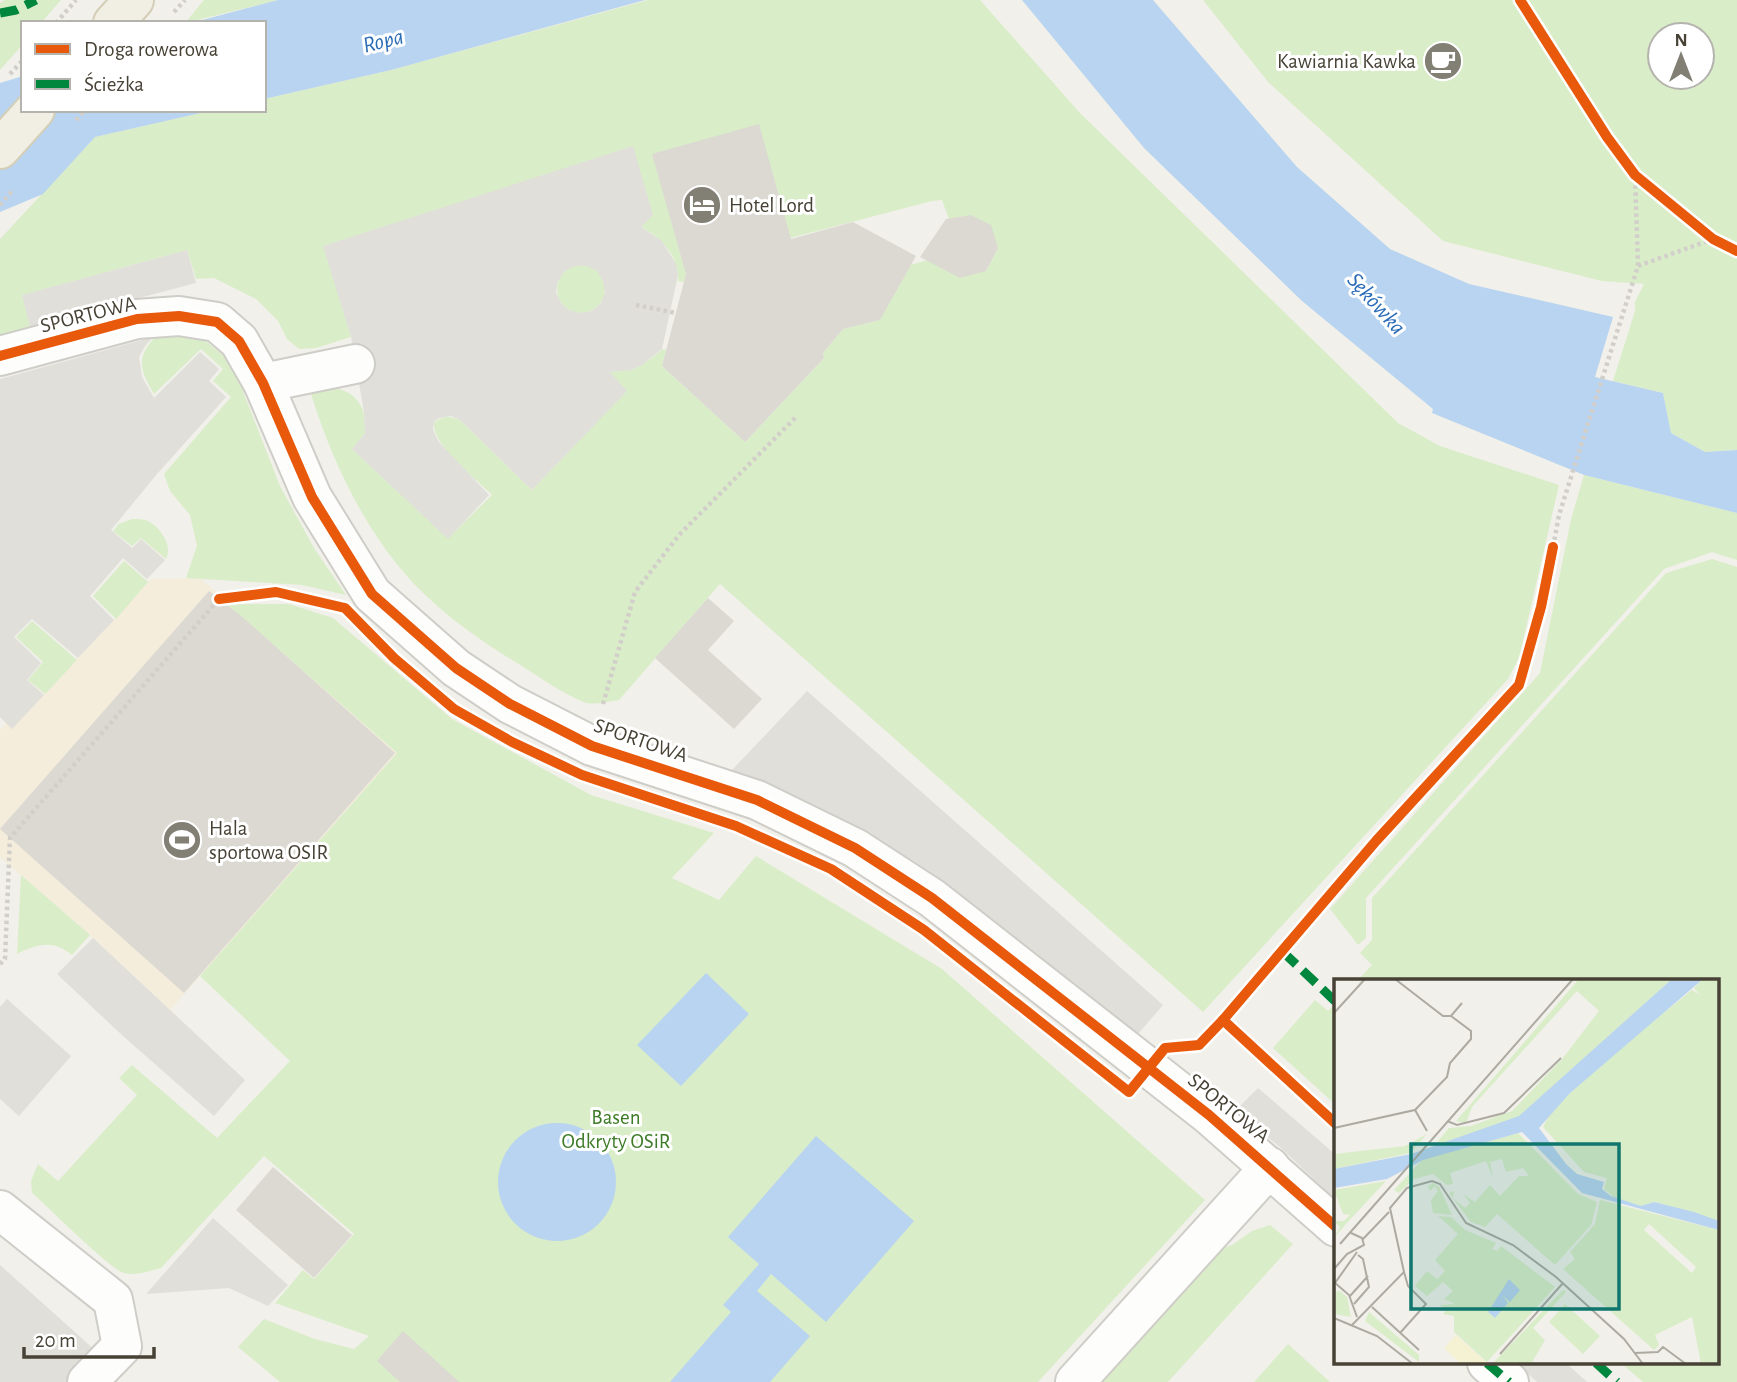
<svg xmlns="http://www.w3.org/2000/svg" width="1737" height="1382" viewBox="0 0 1737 1382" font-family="'Alegreya Sans',sans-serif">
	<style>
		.commercial { fill: #f4eddc }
		.green { fill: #daedc9; fill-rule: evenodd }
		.parking { fill: #e0dfda; fill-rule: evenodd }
		.water { fill: #b9d4f0 }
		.building { fill: #dbd9d2 }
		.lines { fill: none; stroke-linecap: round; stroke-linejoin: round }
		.minor-casing { stroke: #cfcdc7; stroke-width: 42 }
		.major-casing { stroke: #d4ceb7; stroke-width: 42 }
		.path { stroke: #d2cfca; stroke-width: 4.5; stroke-dasharray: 3.5 3.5; stroke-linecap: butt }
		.minor { stroke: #fdfdfc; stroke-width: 38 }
		.major { stroke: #f1efe4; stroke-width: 38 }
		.quiet { stroke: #00873e; stroke-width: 9; stroke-dasharray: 18 9; stroke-linecap: butt }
		.cycleway-casing { stroke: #fff; stroke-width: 15 }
		.cycleway { stroke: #e8590c; stroke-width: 10 }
		.labels { text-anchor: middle; stroke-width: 6; stroke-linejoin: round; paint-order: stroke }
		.poi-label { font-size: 21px; fill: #474235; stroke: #fff; text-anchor: start }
		.street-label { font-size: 21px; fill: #474235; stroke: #fff }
		.park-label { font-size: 21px; fill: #3d7b26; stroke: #fff }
		.water-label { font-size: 23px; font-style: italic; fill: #2b6cb7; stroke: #fff }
		.inset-road { fill: none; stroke: #adaaa2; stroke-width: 2 }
		.view { fill: #0f766e; fill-opacity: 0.15; stroke: #0f766e; stroke-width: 3.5 }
		.inset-edge { fill: none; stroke: #474235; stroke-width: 3.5 }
	</style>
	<rect width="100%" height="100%" fill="#f1f0ea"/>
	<!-- commercial -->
	<path class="commercial" d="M200 578 397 753 170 1010 90 935 0 857V730L6 723 12 728 151 579Z"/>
	<!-- green -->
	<g class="green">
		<path d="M5 0H61L41 23H23V44L0 70V3Z"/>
		<path d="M204 0H278L185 23Z"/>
		<path d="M648 0H980L1080 113 1398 423 1440 446 1559 485 1519 658 1508 679 1203 1012 720 584 619 700C610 701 596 705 587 703 568 697 539 677 522 666 485 644 449 619 419 589 367 536 333 464 311 394 329 382 354 388 363 410 365 417 365 425 365 433L352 449 448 538 492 495C476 479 432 446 434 423 442 415 450 416 460 420L532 490 626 391 609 372C631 371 646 365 662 349L666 350 662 366 745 442 824 358 823 353 843 329 880 320 903 267 935 258 986 271 998 248 990 225 949 219 942 200 932 201 790 238 686 273 684 282 678 281C678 255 662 238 641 227L324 245 351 337 316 348 299 349 287 339 278 321 256 299 214 278 196 279 187 250 23 295 30 327 0 336V239L95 137 214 110H264V99L391 70Z"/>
		<path d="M1203 0H1737V450L1705 452 1671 433 1663 393 1613 381 1635 311V302L1644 284 1602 281 1443 241 1268 82ZM1660 35H1702V77H1660Z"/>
		<circle cx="581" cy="289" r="24"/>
		<path d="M159 333 202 338 235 365 244 394 280 486 314 548 346 595 302 585 186 578 197 546 190 515 170 491 164 474 231 397 213 381 223 369 201 349 154 394C138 367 136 356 159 333Z"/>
		<path d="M1584 475 1737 513V560L1712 552 1664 569 1366 898V938L1358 945 1330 909 1540 673 1571 519Z"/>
		<path d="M132 519C137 519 143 519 148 521 161 528 173 546 166 559L141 538 132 546 113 531 119 524Z"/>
		<path d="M1712 559 1737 567V1382H1643L1621 1363H1718V981H1357L1372 965 1360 953 1372 940V898L1666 573Z"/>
		<path d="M124 561 148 582 116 619 93 596Z"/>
		<path d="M227 604H289L333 618 452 719 591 795 714 833 672 878 719 900 756 856 942 969 1205 1200 1038 1382H280L238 1347 264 1319 315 1339 354 1349 369 1336 275 1303 303 1270 314 1279 354 1234 264 1156 161 1268C149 1271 137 1276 124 1273 111 1270 47 1206 32 1193L31 1181 38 1164 58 1181 137 1095 119 1078 132 1065 217 1138 290 1061 200 976 397 753Z"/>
		<path d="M32 621 77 660 45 694 28 680 43 662 16 637Z"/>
		<path d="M21 875 90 935 72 955C53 939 37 944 17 954Z"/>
		<path d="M1315 1000 1328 1011 1336 1003V1105L1273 1048Z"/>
		<path d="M1270 1225 1293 1244 1168 1382H1086L1205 1255 1232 1245 1252 1231Z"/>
		<path d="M1288 1344 1330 1382H1254Z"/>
	</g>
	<!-- parking -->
	<g class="parking">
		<path d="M633 146 653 215 641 227 662 241 676 264 678 275 662 349 642 365 631 370 610 372 627 391 532 490 460 420 451 416 439 418 434 422 433 429 438 441 489 495 448 539 352 449 365 433 364 412 351 337 323 246ZM575 266H587L597 271 603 281 605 292 601 303 592 311 580 313 569 310 561 303 556 292 558 281 565 271Z"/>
		<path d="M187 250 196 283 30 327 22 295Z"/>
		<path d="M153 337 145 346 139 357 142 377 154 398 200 352 219 369 209 381 226 397 157 474 111 530 132 548 141 539 165 560 147 579 123 558 90 596 114 620 78 658 32 619 14 637 41 663 27 680 44 695 12 729 0 717V379Z"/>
		<path d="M807 691 1163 1005 1138 1034 1007 932 914 863 852 825 793 796 732 770Z"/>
		<path d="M93 938 245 1080 214 1116 122 1035 57 974Z"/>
		<path d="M7 999 71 1056 19 1116 0 1099V1007Z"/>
		<path d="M1258 1088 1336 1155V1200L1281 1148 1235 1111Z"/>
		<path d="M213 1218 288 1285 268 1306 229 1288 146 1294Z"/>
		<path d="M0 1265 106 1360 87 1382H0Z"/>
		<path d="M1516 1363H1566L1587 1382H1537Z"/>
	</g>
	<!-- water -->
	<g class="water">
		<path d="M278 0H645L391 70 264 99V23H191Z"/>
		<path d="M1022 0H1153L1297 167 1390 249 1469 284 1613 317 1595 377 1663 393 1671 433 1705 452 1737 450V513L1584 475 1432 413 1433 409 1302 301 1144 148Z"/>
		<path d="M23 76V110H214L95 137 43 194 0 212V83Z"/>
		<path d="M706 973 749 1014 681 1086 637 1045Z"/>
		<circle cx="557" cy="1182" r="59"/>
		<path d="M816 1136 914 1221 826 1322 771 1274 757 1291 810 1336 770 1382H670L731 1312 723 1305 759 1264 728 1237Z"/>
	</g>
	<!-- building -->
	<g class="building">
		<path d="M759 124 791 239 853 222 916 256 880 320 843 329 823 353 824 358 745 442 662 366 686 274 652 154Z"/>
		<path d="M971 215 991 225 998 248 986 271 960 278 920 257 946 219Z"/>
		<path d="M209 591 239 614 395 753 184 993 0 829Z"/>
		<path d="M708 598 734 621 708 650 762 699 734 729 655 658Z"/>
		<path d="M273 1167 352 1235 314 1278 236 1210Z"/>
		<path d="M403 1331 459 1382H400L377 1361Z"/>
	</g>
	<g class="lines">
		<!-- minor casing -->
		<g class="minor-casing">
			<g id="minor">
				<path d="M0 356 137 319 179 316 217 322 239 341 263 383 312 497 372 594 456 668 510 704 592 746 757 800 855 848 932 898 1149 1068 1209 1115 1336 1227"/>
				<path d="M263 383 355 364"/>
				<path d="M0 1210 113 1300 122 1346 87 1382"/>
				<path d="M1487 1363 1509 1382"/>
				<path d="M1075 1382 1270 1167"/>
			</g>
		</g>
		<!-- major casing -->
		<g class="major-casing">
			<g id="major">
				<path d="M113 23 134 0"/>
				<path d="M0 149 35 110"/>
			</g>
		</g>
		<!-- path -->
		<g class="path">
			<path d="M174 12 185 0"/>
			<path d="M56 23 76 0"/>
			<path d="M10 74 23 60"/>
			<path d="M76 120 85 110"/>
			<path d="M0 205 14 189"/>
			<path d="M1638 266 1713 239"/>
			<path d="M636 305 676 313"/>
			<path d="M1553 547 1559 515 1638 266 1635 175"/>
			<path d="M603 704 635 592 679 535 796 417"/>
			<path d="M0 964 5 959 10 838 219 599"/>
		</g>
		<!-- minor -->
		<use href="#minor" class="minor"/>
		<!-- major -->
		<use href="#major" class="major"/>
		<!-- quiet -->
		<g class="quiet">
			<path d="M0 13 16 10 36 0"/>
			<path d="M1283 952 1336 1002"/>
			<path d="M1487 1363 1509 1382"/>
			<path d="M1596 1363 1617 1382"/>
		</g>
		<!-- cycleway casing -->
		<g class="cycleway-casing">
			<g id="cycleway">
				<path d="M1520 0 1607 137 1635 175 1713 239 1737 251"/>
				<path d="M0 356 137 319 179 316 217 322 239 341 263 383 312 497 372 594 456 668 510 704 592 746 757 800 855 848 932 898 1149 1068 1209 1115 1336 1227"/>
				<path d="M219 599 276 592 345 608 394 658 454 709 512 742 582 775 736 826 831 869 924 930 1129 1092 1165 1048 1199 1045 1223 1020 1376 841 1519 685 1541 607 1553 547"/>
				<path d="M1223 1020 1336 1124"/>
			</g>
		</g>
		<!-- cycleway -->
		<use href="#cycleway" class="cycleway"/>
	</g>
	<!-- icons -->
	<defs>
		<g id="cafe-disc" transform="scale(2.0125)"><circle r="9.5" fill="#827f74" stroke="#fff"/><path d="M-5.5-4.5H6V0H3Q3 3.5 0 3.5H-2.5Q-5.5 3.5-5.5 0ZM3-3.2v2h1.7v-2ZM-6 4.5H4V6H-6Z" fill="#fff"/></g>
		<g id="hotel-disc" transform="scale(2.0125)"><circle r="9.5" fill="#827f74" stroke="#fff"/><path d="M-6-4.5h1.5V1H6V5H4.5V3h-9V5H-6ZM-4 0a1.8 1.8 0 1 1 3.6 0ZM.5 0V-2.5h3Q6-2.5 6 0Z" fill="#fff"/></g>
		<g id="stadium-disc" transform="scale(2.0125)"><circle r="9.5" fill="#827f74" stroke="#fff"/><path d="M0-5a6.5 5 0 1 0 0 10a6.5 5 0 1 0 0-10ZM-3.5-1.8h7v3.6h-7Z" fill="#fff"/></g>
	</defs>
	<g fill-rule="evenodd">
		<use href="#cafe-disc" x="1443" y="61"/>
		<use href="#hotel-disc" x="702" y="205"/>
		<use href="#stadium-disc" x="182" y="840"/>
	</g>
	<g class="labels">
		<!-- poi labels -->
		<g class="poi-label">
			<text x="1416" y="68" text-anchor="end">Kawiarnia Kawka</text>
			<text x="729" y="212">Hotel Lord</text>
			<text x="209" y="835">Hala<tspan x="209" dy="24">sportowa OSIR</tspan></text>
		</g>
		<!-- street labels -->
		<g class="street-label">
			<text transform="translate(88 314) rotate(-14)" y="7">SPORTOWA</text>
			<text transform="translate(641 740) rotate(19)" y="7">SPORTOWA</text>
			<text transform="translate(1229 1108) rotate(39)" y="7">SPORTOWA</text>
		</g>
		<!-- park labels -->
		<g class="park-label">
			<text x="616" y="1124">Basen<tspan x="616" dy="24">Odkryty OSiR</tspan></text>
		</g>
		<!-- water labels -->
		<g class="water-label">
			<text transform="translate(383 40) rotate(-14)" y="8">Ropa</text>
			<text transform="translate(1377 303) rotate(48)" y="8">Sękówka</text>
		</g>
	</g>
	<!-- overview -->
	<g transform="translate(1334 979)">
		<rect width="385" height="385" fill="#f1f0ea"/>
		<path d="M245 0H338L185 138 99 168 115 149 137 147 178 132 228 80 265 32 243 12 138 128 132 144 122 142ZM369 0H385V242L321 223 307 227 281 219 270 210 273 199 250 193 209 148 219 129 294 62 358 11 366 16 360 9ZM184 154 244 215 263 223 257 246 221 286 163 235 151 248 137 243 115 214 120 212 119 219 131 229 136 224 129 215 141 223 156 206 166 217 185 197H195L189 189 172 193 168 180 156 183 159 198 152 182 116 194 119 205 113 206 99 195 80 200 65 214 60 211 88 181ZM93 155 76 174 0 190V175L71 167ZM52 202 12 245 0 259 6 248 0 242H10L16 236 9 235 0 211ZM99 204 105 208 118 236 99 234 97 221 104 212 101 207 96 212 94 207ZM266 221 385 251V385H367L358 338 321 356 325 366 320 371 229 290 241 280 236 273 261 245ZM315 245 362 288 358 294 310 251ZM104 237 117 238 131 251 162 264 158 270 163 272 167 267 221 308 153 383 120 353V337L109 335 112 331 106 326 121 325 110 320 119 312 109 303 93 317 81 307 93 292 103 300 111 292 101 281 124 255ZM229 311 232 313 199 349 211 361 197 385H158ZM6 312 13 318 17 338 0 335V313ZM231 325 266 357 249 375 215 343ZM35 333 85 376V383L31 342Z" fill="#daedc9" fill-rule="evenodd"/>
		<path d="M122 356 152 383 151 385H127L110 369Z" fill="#f5f2d3"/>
		<path d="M338 0H369L235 115 205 149 232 185 243 195 270 203 268 210 277 217 307 227 320 223 360 233 385 242V251L248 214 188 153 89 181 53 200 0 209V190L77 175 185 137ZM175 300 186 311 176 323 169 317 174 324 161 339 154 333Z" fill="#b9d4f0"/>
		<path class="inset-road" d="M61 0 109 37H117L128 24M0 34 31 0M81 131 113 98 116 84 137 60V52L117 37M113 142 123 146 170 134 227 79M0 149 81 131 93 152M29 260 55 233M6 265 239 0M0 290 13 275 30 266 28 259 17 254M0 303 15 316 23 338M1 304 23 273M16 317 34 297M20 325 35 308 29 280 24 276M38 328 85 371M0 339 43 357 79 385M18 346 70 293 56 229 73 209 98 202 106 205 132 244 179 266 222 298 290 360 309 385M66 354 92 325 74 307 70 293M301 374 324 373 329 368 352 385M166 375 229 304"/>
		<path class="view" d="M77 165H285V330H77Z"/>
		<rect width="385" height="385" class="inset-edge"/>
	</g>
	<!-- legend -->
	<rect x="21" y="21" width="245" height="91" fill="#ffffff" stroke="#b5b3ae" stroke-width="2"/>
	<rect x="35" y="44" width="35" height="10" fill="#e8590c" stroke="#b5b3ae" stroke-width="2"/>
	<text x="84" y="56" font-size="21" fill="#474235">Droga rowerowa</text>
	<rect x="35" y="79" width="35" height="10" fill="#00873e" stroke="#b5b3ae" stroke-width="2"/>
	<text x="84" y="91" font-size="21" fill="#474235">Ścieżka</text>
	<!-- north arrow -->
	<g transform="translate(1681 56)"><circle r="33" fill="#ffffff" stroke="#b5b3ae" stroke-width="2"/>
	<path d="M0-5L12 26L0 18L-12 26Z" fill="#827f74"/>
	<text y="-10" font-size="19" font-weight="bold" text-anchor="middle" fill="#474235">N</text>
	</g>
	<!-- scale -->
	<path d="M24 1347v10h130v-10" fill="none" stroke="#474235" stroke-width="3.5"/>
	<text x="35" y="1347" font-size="21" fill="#474235" stroke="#ffffff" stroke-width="5" paint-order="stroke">20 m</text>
</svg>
